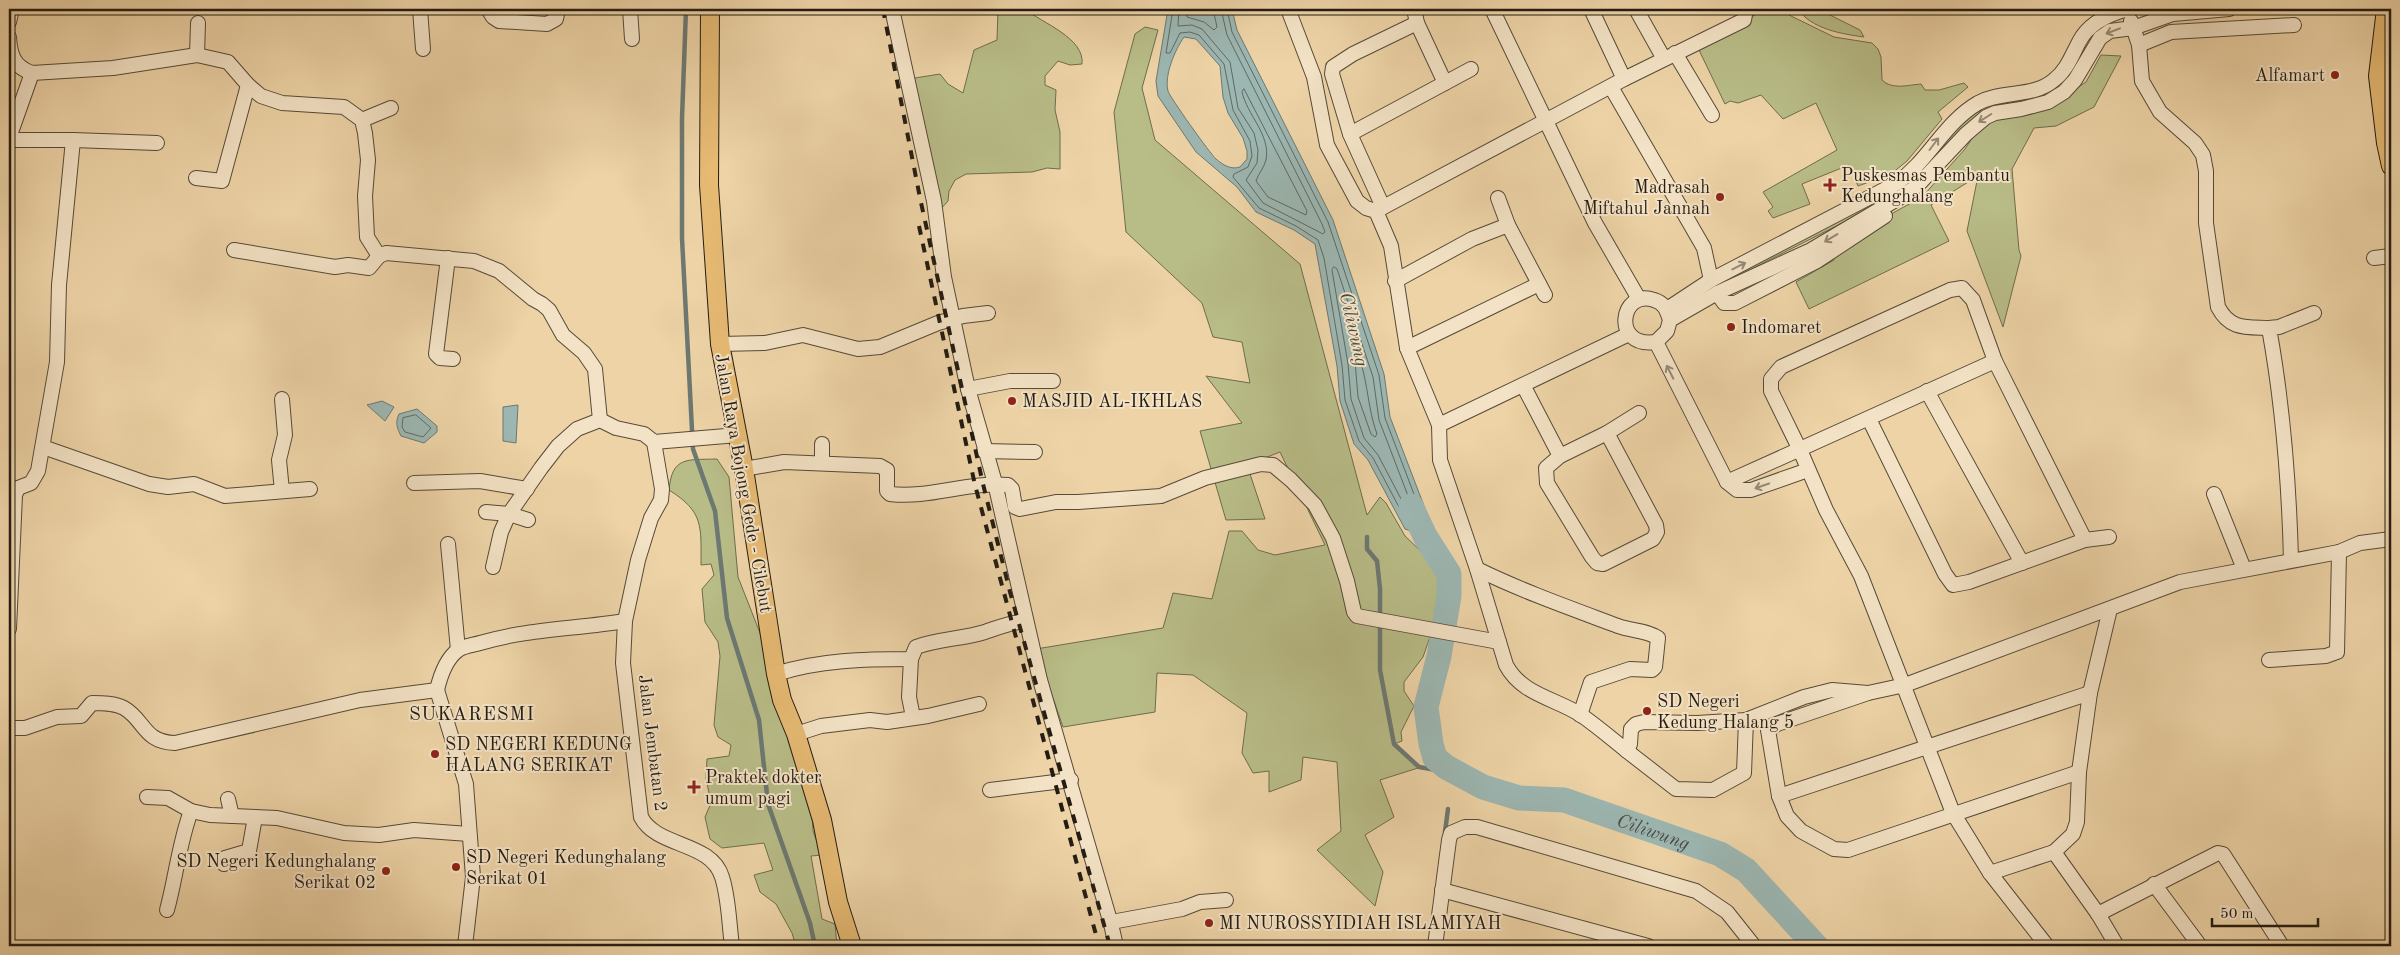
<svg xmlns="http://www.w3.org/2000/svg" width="2400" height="955" viewBox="0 0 2400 955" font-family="'Old Standard TT',serif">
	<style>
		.green { fill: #b8bc87; stroke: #6e6c4d }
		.water { fill: #9cb6b1; stroke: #6c7872; fill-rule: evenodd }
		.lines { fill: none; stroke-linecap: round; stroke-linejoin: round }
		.shore { stroke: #606962; stroke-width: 1 }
		.stream { stroke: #6c7872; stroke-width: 4.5 }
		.river { stroke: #9cb6b1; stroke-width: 25 }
		.minor-casing { stroke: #564a38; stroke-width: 16 }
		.major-casing { stroke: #241c13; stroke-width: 20 }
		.minor { stroke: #f3e2c5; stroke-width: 14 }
		.major { stroke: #e6ba73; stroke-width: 18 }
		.rail { stroke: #241c13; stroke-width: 4; stroke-dasharray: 9 9; stroke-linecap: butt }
		.oneway { stroke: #968975 }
		.poi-dot { fill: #8f2418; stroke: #f3e2c5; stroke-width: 2 }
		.labels { text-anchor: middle; stroke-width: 4; stroke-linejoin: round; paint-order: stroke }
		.poi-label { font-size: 18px; fill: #241c13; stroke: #f3e2c5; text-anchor: start }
		.street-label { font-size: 18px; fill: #241c13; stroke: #f3e2c5 }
		.water-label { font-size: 19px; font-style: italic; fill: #484a42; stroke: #f3e2c5 }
		.neighbourhood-label { font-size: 19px; letter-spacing: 1px; fill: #241c13; stroke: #f3e2c5 }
	</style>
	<rect width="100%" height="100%" fill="#edd3a6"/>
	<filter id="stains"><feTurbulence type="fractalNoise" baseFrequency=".004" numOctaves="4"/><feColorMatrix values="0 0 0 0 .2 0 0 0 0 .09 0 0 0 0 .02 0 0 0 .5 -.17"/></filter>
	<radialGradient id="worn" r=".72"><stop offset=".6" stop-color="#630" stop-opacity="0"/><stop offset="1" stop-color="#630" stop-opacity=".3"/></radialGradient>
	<!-- green -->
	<g class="green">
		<path d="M998 9H1025C1042 23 1085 38 1082 64L1070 65 1058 61 1045 76V85L1056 90 1055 110 1060 132V169L1047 168 1032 172 966 174 955 180 949 191 948 201 939 211 908 92 915 78 940 74 948 84 963 93 974 50 997 40Z"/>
		<path d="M1765 9H1786L1789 15 1834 37 1872 43 1878 49 1881 57 1882 80C1892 90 1908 85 1921 84L1925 90H1939L1964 83 1968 87 1938 112 1942 119 1907 161 1891 174 1858 186 1849 165 1802 184 1810 204 1773 218 1768 211 1773 207 1763 192 1837 150 1816 103 1783 119 1761 95 1738 103 1730 101 1725 104 1698 48Z"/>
		<path d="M1798 9H1818L1860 30 1864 37C1842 34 1811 29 1798 9Z"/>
		<path d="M1145 27 1158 30 1142 88 1155 140 1300 264 1367 515 1380 497 1386 503 1405 536 1446 575 1440 608 1423 657 1404 682V691L1414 706 1401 732 1402 741 1394 744 1418 768 1380 780 1394 817 1365 835 1383 872 1375 906 1317 850 1341 831 1337 762 1303 757 1301 780 1269 792V771L1253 773 1242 753 1247 713 1193 675 1157 673 1155 712 1063 727 1036 649 1163 628 1173 593 1212 599 1229 531H1242L1258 550 1275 555 1325 545 1280 452 1247 465 1265 519 1226 520 1200 431 1242 423 1206 376 1250 383 1242 342 1213 337 1202 303 1126 232 1114 112 1135 34Z"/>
		<path d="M2101 55 2121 56 2094 107 2056 126 2034 128 2012 169 2019 250 2021 256 2003 327 1967 231 1978 176 1931 205 1949 241 1809 309 1796 282 1834 260 1832 254 1882 219 1922 197 1965 149 1986 117 2056 101 2086 82Z"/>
		<path d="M2016 101 2020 103C1999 111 1973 118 1957 133 1944 145 1937 163 1922 171L1921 169 1951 131 1982 107Z"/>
		<path d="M1914 176 1916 177V180L1868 210 1686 302 1685 298Z"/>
		<path d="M717 459 729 477 738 577 760 633 772 676 773 692 788 737 803 770 812 810 813 831 822 855 811 856 822 919 835 924 837 946H796L792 933 776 904 760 892 754 875 773 870 764 843 722 848 710 839 705 817 711 803 706 778 707 759 729 756 731 745 718 737 714 725 720 656 718 642 705 622 702 589 714 575 711 564 701 565C701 526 704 512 669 490 672 456 687 460 717 459Z"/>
	</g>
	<!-- water -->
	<g class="water">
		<path d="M1168 9H1232L1237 30 1333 220 1384 374 1390 417 1431 524 1425 536 1405 529 1368 460 1354 444 1340 401 1337 366 1315 244 1294 230 1256 212 1237 187 1196 152 1158 96 1156 81ZM1184 37 1196 39 1220 66 1223 97 1228 113 1243 138 1247 151V159L1240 167C1231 170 1223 165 1216 159 1211 155 1169 96 1168 91 1164 75 1175 50 1184 37Z"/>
		<path d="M382 401 394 407 385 421 367 405Z"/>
		<path d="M518 405 516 443 503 441V407Z"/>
		<path d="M417 409 437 426V432L424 443 401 436C397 428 395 423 399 414Z"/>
	</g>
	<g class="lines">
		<!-- shore -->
		<g class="shore">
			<path d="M1173 9 1166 53H1170L1180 33 1190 32 1199 35 1224 64 1233 110 1250 141 1252 156 1248 167 1234 174 1233 177 1259 208 1296 226 1318 240 1324 258 1342 365 1345 400 1359 441 1373 458 1408 524 1422 529 1425 523 1385 418 1379 375 1328 222 1232 32 1227 9"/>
			<path d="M1179 9 1178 26 1192 25 1202 29 1230 62 1238 108 1254 133 1258 150 1257 163 1246 180 1263 203 1323 234 1325 232 1322 224 1227 35 1221 9"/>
			<path d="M1187 9V17L1204 22 1214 30 1217 27 1213 9"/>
			<path d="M1244 89 1307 211 1306 215 1268 197 1256 181C1258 174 1264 168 1266 160 1271 135 1247 115 1242 92Z"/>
			<path d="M1334 267 1337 269 1373 377 1379 420 1415 514 1413 518 1410 516 1378 455 1364 438 1351 399 1348 364 1332 270Z"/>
			<path d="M1357 359 1360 360C1368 384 1368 410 1377 434L1375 437 1371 434 1358 397 1355 361Z"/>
			<path d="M416 415 431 428 423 437 405 432 402 427 403 418Z"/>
		</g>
		<!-- stream -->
		<g class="stream">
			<path d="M686 9 682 118V238L693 449 715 511 727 618 759 720 768 804 810 923 815 946"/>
			<path d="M1367 537V549L1377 561 1380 589V670L1394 744 1419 767 1459 774"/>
			<path d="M1445 832 1448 809"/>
		</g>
		<!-- river -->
		<path class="river" id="s1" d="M1411 506 1425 536 1449 574V596L1439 656 1426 707 1431 744 1435 758 1446 767 1483 787 1519 798 1564 800 1720 854 1746 870 1816 946"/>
		<!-- minor casing -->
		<g class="minor-casing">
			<g id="minor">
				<path d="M420 9 423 49"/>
				<path d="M488 9 493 17 499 21 547 24 556 19 558 9"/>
				<path d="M630 9 632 39"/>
				<path d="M892 9 934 201 944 277 968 389 995 483 1040 680 1111 924"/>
				<path d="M1288 9 1314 77 1327 145 1357 201 1366 208 1376 211 1391 246 1407 348 1439 425 1440 460 1477 569 1506 665C1522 695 1555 698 1581 715 1597 726 1612 739 1627 751L1630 744 1631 729 1636 724 1644 722 1697 723 1746 720 1804 697 1832 690 1868 693"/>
				<path d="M1414 9 1417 23 1445 83"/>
				<path d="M1492 9 1595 223 1639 299"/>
				<path d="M1591 9 1624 79"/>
				<path d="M1636 9 1664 59"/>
				<path d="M2131 21 2139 45 2142 81 2160 112 2195 143 2203 155 2206 171V223L2218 307C2230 330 2246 327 2269 328"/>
				<path d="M9 22 12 9"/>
				<path d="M9 37C10 55 14 67 32 73L113 68 197 55 228 62 248 85 261 96 282 103 344 107 362 120 365 133 368 160 365 196 367 237 379 256 386 253 474 261 499 271 533 299 542 304 549 310 563 335 584 353 595 369 600 420"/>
				<path d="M2139 45 2171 32 2294 25"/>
				<path d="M1675 53 1712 115"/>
				<path d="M197 55 198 23"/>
				<path d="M1611 87 1704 248 1711 280"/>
				<path d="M362 120 391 108"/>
				<path d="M1350 134 1471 69"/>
				<path d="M9 138 32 73"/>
				<path d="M9 140H73L59 285 57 362 38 471 31 483 18 488 15 495 9 629"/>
				<path d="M73 140 157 143"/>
				<path d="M196 178 222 181 248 85"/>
				<path d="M1498 198 1508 225"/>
				<path d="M1383 207 1350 134 1332 74 1333 67 1353 54 1417 23"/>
				<path d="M1376 211 1624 79 1744 20 1746 9"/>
				<path d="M234 250 335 267 348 265 369 268 379 256"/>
				<path d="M448 258 436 354 440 358 453 359"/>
				<path d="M2374 258 2391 256"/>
				<path d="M1395 281 1472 239 1508 225 1545 295"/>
				<path d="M1717 293 1724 303H1735L1817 261 1885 216"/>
				<path d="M1667 309 1711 280 1897 183C1929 160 1944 123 1978 103 2002 90 2033 98 2054 80 2067 70 2072 55 2079 42 2088 24 2109 14 2128 9"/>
				<path d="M1670 320C1667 311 1665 303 1654 300 1620 288 1611 349 1656 342L1667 331 1670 320 1717 293 1811 250 1904 195 1917 186 1966 134 1986 117 1995 113 2021 109 2048 102 2064 92 2075 80 2100 38 2110 31 2133 28 2173 14 2229 9"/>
				<path d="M1656 342 1727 482 1737 490H1751L1808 470"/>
				<path d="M720 344 765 343 803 335 858 349 880 347 938 323 963 316 988 313"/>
				<path d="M1407 348 1539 284"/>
				<path d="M1523 385 1560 456 1546 468 1547 483 1592 557 1597 563 1603 564 1653 539 1657 532 1656 525 1607 433"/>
				<path d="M968 389 1010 381H1053"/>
				<path d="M1927 391 2022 563"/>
				<path d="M1869 419 1945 574 1953 585 1969 582 2085 540 2109 537"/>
				<path d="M1439 425 1629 334"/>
				<path d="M654 442 662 489 661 500 651 518 638 560 625 621 623 663 641 817C657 848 711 841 722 877 729 899 729 924 732 946"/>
				<path d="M822 444V463"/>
				<path d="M43 447 149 484 168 487 194 484 225 496 310 489"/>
				<path d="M984 451 1035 452"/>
				<path d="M1560 456 1607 433 1639 413"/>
				<path d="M744 469 784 462 880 466 887 470V491L890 494C929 499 969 481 1008 485L1012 489 1015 507 1020 509 1056 502H1078L1161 496 1205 478 1261 464 1273 465 1291 480 1315 505 1333 538 1347 581 1354 612 1357 616 1499 642"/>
				<path d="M1727 482 1995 361"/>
				<path d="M414 483 480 481 527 489"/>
				<path d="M282 491 279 460 285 435 282 399"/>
				<path d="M2214 494 2244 569"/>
				<path d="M486 512 509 514 528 520"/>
				<path d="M448 544 458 650"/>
				<path d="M2291 560C2289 482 2283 405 2269 328L2279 327 2314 313"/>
				<path d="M493 567 501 532 509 514 541 468 558 446 577 429 600 420 616 428 644 434 654 442 738 435"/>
				<path d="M1477 569C1522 591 1570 608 1618 626 1631 631 1647 630 1658 638L1655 667 1652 670 1630 669 1591 682 1580 715"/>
				<path d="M2110 609 2090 693 2079 772 2077 822 2073 834 2054 852 2098 914 2117 946"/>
				<path d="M911 659 909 697 913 717"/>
				<path d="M2269 660 2326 656 2337 652 2339 552"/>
				<path d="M776 674C818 660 866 659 911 659L916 647C938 639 962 639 985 632 999 627 1011 622 1026 621"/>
				<path d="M437 690 466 784 473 877 465 946"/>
				<path d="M437 690C440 677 446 659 458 650 463 646 473 645 480 643 527 629 576 629 625 621"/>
				<path d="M9 728H25L57 717 81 716 92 703C102 703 115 703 124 708 145 720 143 742 175 743L360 700 437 690"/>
				<path d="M796 734 821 726 870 720 887 722 928 716 979 704"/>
				<path d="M1627 751 1676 789 1713 790 1744 773 1746 720"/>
				<path d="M2079 772 1848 850 1834 849 1801 831 1787 816 1779 796 1768 730 1777 724 1868 693 1905 685 2180 582 2339 552 2360 543 2391 539"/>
				<path d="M990 790 1071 780"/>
				<path d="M1779 796 2090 693"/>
				<path d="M147 797 168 798 191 811 210 815 277 818 344 833 379 835 414 830 469 834"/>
				<path d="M228 799 232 816"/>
				<path d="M224 864 225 858 249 851 255 817"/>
				<path d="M1990 873 2054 852"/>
				<path d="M2154 884 2200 946"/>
				<path d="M1442 890 1648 946"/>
				<path d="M167 910C176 877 179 843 191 811"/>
				<path d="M2098 914 2218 853 2223 854 2282 946"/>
				<path d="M1116 946 1111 924 1117 921 1182 909 1200 902 1226 900"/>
				<path d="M1435 946 1449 840 1451 833 1465 827H1477L1696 891 1727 912 1754 946"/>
				<path d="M2047 946 1990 873 1953 813 1861 576 1826 510 1800 450 1771 391V379L1781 367 1950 290 1962 288 1973 300 1995 361 2085 540"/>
			</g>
		</g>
		<!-- major casing -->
		<g class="major-casing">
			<g id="major">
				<path d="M710 9 709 185 720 344 744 469 776 674 782 700 796 734 822 820 838 902 852 946"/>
				<path d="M2386 9 2378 76 2386 143 2391 166"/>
			</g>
		</g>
		<!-- minor -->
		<use href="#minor" class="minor"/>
		<!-- major -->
		<use href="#major" class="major"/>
		<!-- rail -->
		<g class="rail">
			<path d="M883 9 920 198 983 484 1010 592 1110 946"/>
			<path d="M919 226 975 485 1099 946"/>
		</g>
	</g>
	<!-- one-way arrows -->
	<defs><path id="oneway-shaft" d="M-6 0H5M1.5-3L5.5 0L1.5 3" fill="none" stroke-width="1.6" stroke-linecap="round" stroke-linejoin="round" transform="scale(1.25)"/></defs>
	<g class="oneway">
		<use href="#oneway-shaft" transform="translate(2113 31) rotate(159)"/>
		<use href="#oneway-shaft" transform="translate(1985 118) rotate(148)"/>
		<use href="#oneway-shaft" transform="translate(1934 144) rotate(-53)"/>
		<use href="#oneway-shaft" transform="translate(1831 238) rotate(149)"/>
		<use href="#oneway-shaft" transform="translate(1739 266) rotate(-27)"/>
		<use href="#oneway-shaft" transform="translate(1670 372) rotate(-117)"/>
		<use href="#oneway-shaft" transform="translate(1762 486) rotate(161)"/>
	</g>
	<!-- markers -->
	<g class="poi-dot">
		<circle cx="2335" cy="75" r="5"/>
		<path d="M1827.5 177.5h5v5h5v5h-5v5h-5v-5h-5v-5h5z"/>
		<circle cx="1720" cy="197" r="5"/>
		<circle cx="1731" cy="327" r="5"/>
		<circle cx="1012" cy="401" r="5"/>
		<circle cx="1647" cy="711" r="5"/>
		<circle cx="435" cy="754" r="5"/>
		<path d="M691.5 779.5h5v5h5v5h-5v5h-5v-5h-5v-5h5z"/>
		<circle cx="456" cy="867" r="5"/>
		<circle cx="386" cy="871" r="5"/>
		<circle cx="1209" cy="923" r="5"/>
	</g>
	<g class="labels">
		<!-- poi labels -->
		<g class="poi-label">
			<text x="2325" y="81" text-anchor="end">Alfamart</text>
			<text x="1841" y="181">Puskesmas Pembantu<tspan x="1841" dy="21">Kedunghalang</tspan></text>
			<text x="1710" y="193" text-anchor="end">Madrasah<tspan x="1710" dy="21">Miftahul Jannah</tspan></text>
			<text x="1741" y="333">Indomaret</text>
			<text x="1022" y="407">MASJID AL-IKHLAS</text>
			<text x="1657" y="707">SD Negeri<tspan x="1657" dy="21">Kedung Halang 5</tspan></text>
			<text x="445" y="750">SD NEGERI KEDUNG<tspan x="445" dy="21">HALANG SERIKAT</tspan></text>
			<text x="705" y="783">Praktek dokter<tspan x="705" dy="21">umum pagi</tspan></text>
			<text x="466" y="863">SD Negeri Kedunghalang<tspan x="466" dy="21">Serikat 01</tspan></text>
			<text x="376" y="867" text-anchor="end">SD Negeri Kedunghalang<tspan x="376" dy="21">Serikat 02</tspan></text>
			<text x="1219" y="929">MI NUROSSYIDIAH ISLAMIYAH</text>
		</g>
		<!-- street labels -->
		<g class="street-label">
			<text transform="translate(744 483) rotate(80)" y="6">Jalan Raya Bojong Gede - Cilebut</text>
			<text transform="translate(653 743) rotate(83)" y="6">Jalan Jembatan 2</text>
		</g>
		<!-- water labels -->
		<g class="water-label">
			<text transform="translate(1355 329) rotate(77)" y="7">Ciliwung</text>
			<text dy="7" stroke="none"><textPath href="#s1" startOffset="499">Ciliwung</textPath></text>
		</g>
		<!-- neighbourhood labels -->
		<g class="neighbourhood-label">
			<text x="472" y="720">SUKARESMI</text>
		</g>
	</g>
	<!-- margin -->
	<rect width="2400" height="955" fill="none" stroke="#edd3a6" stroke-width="30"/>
	<rect x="10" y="10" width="2380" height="935" fill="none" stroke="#241c13" stroke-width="2.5"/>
	<rect x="15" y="15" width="2370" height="925" fill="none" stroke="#241c13"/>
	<!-- scale -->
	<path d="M2212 918v8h106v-8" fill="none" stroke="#241c13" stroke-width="2.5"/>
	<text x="2220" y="918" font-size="15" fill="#241c13" stroke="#f3e2c5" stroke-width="4" paint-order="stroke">50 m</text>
	<rect width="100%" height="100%" filter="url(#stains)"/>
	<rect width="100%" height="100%" fill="url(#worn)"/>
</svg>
